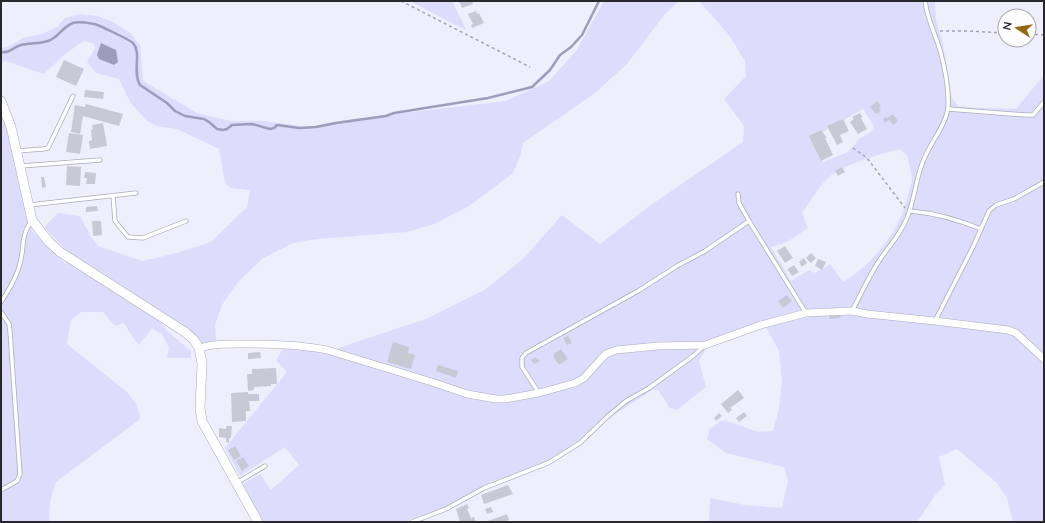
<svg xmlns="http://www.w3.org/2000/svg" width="1045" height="523" viewBox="0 0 1045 523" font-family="'Nunito Sans',sans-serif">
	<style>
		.green { fill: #dedcfd; fill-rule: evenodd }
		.water { fill: #9e9cbd }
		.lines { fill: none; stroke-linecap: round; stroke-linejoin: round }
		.stream { stroke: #9e9cbd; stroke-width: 2.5 }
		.building { fill: #c9c9d6 }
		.service-casing { stroke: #acabb9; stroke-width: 5 }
		.minor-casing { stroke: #acabb9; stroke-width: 8 }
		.tertiary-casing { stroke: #acabb9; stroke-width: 10 }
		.path { stroke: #a3a3ae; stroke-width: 1.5; stroke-dasharray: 3 3; stroke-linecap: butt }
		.service { stroke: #fff; stroke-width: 3.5 }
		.minor { stroke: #fff; stroke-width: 7 }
		.tertiary { stroke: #fff; stroke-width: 9 }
	</style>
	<rect width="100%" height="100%" fill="#eeeefc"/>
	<!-- green -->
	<g class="green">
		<path d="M410 1H452L465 27V30Z"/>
		<path d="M604 1H679L665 14 627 64 595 93 523 143 520 157 512 174 469 206 434 224 407 232 317 239 293 243 263 258 238 282 222 305 215 325 216 341 201 344 158 319 167 331 191 351V358H167L169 348 162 334 152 328 139 345 133 338 124 323 115 326 103 312H81L71 320 67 344 127 392 136 404 140 416 139 420 56 482C51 495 48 508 50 522H1V107L9 128 32 231 60 259 66 264 65 249 44 227 58 213 80 216 91 237 98 246 142 261 177 253 211 242 247 207 250 190 230 188 225 182 219 149 177 129 157 126 147 121 130 102 119 79 96 73 87 62 95 48 93 43 84 41C69 50 57 61 44 74L6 61 1 63V48C9 46 17 44 22 38L42 34 57 27 65 18 79 14 98 16 113 22 130 33 140 45 143 81 197 113 231 121H265L307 127 352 119 506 101 549 81 576 51Z"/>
		<path d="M699 1H935L936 21 942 40 952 98 958 106 979 108 1016 109 1044 75V522H1013L1007 498 997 483 957 449 939 457 945 485 936 494 917 522H709L710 498 745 505 782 508 788 481 784 467 726 453 707 439 710 429 719 422 725 420 758 432 773 431 779 409 782 382 779 351 767 329 753 325 708 341 705 351 699 361 706 387 677 410 670 408 658 390 654 389 612 416 577 442 545 462 491 482 444 507 404 522H261L241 485 260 474 271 490 299 465 285 447 240 476 225 448 287 372 276 360 283 349H301L326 352 426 319 486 289 524 258 562 215 600 244 648 207 743 142 744 126 724 99 746 76 745 61 729 35ZM863 109 874 126 872 131 859 139 848 152 823 162 812 138ZM899 149 907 155C909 163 911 171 912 179 912 183 910 187 909 191 902 228 875 263 843 282L830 264 815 273 809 270 791 281 771 247 787 242 808 228 802 213C811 201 819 186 830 176 843 165 881 154 899 149Z"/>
	</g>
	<!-- water -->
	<path class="water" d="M101 43 116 50 118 62 114 65 99 59 97 55Z"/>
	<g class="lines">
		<!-- stream -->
		<path class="stream" d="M1 52C9 54 13 47 21 45 29 43 39 44 48 41 58 38 62 27 73 23 79 21 88 23 94 24 99 25 130 40 133 43 142 53 132 72 140 85L167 103 175 111 185 116 204 119 209 122 217 129 223 130 227 129 232 125 252 124 270 129 274 128 277 125 299 128 316 127 336 123 386 116 394 113 488 98 532 87 550 70 560 55 571 47 582 35 599 1"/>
	</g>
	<!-- building -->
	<g class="building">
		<path d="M459 1H472L473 4 462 8Z"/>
		<path d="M476 11 477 14 479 13 484 23 472 28 471 25 473 24 468 14Z"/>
		<path d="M64 60 84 69 76 86 56 77Z"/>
		<path d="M85 90 104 92 103 99 84 97Z"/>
		<path d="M877 101 881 106 879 108 881 111 876 114 870 107Z"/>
		<path d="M86 104 123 114 119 126 83 116 80 134 71 132 75 105 85 107Z"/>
		<path d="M860 113 862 117 861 118 867 129 858 134 850 122 854 119 852 117Z"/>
		<path d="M893 114 898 121 893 125 889 120 885 123 883 119 886 117 887 118Z"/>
		<path d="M843 119 849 131 840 135 843 142 837 145 827 126Z"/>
		<path d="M103 123 107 146 90 149 89 141 92 140 91 130H93L92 125Z"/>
		<path d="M821 130 827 138H825L833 155 821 161 809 136Z"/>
		<path d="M69 133 83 135 80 154 66 152Z"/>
		<path d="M67 166 81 167 80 186 66 185Z"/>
		<path d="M842 167 845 172 838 176 835 171Z"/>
		<path d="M85 172 96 173 95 184H86L87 178H84Z"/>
		<path d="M41 177H44L46 187 42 188Z"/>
		<path d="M97 206 98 211 86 212V207Z"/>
		<path d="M92 221H101L102 235 93 236Z"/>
		<path d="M785 246 793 258 785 263 777 251Z"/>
		<path d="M811 253 816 258 811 263 806 258Z"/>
		<path d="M804 258 807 263 802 267 799 262Z"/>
		<path d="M818 259 826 262 822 270 815 266Z"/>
		<path d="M794 265 799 272 792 276 787 269Z"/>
		<path d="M787 295 792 301 783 308 778 301Z"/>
		<path d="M829 315H840L841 318 829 319Z"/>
		<path d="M568 336 572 343 567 345 563 338Z"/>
		<path d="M393 342 409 347 408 353 415 355 411 369 387 362Z"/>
		<path d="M561 349 568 359 559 365 553 356 555 355 553 354Z"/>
		<path d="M260 352 261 358 248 359V353Z"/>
		<path d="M536 357 537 360 539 359 540 361 534 364 531 360Z"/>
		<path d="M438 365 458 371 456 378 436 371Z"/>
		<path d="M276 368 277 384H271V386L254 387V390L248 391 247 374H252V369Z"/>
		<path d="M738 390 744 398 730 408 732 410 728 413 721 404Z"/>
		<path d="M248 392V394H259V401H249L250 411H246V421L232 422 231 393Z"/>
		<path d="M744 412 747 416 739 422 736 418Z"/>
		<path d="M719 413 722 416 716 421 714 418Z"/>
		<path d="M226 426H232L231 438H229V443L226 442V438L219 437V428L226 429Z"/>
		<path d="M235 446 241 456 234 460 228 450Z"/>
		<path d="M243 457 249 466 242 471 236 461Z"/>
		<path d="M508 485 513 494 484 504 481 495Z"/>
		<path d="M467 504 469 508 467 509 471 518 474 517 476 522H460L456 509Z"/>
		<path d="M491 507 493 512 487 514 485 509Z"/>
		<path d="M507 514 509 520 507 521 508 522H485Z"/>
	</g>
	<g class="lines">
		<!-- service casing -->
		<g class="service-casing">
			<g id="service">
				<path d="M948 109 1026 115H1033L1044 102"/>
				<path d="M17 151 43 149 48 148 73 96"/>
				<path d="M21 166 100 160"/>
				<path d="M738 194 739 203 749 221"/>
				<path d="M113 196 115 221 128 237 143 238 186 221"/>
				<path d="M29 205 136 193"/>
				<path d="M910 211C933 213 959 220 981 229"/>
				<path d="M1 302C9 290 17 277 20 263 25 245 20 239 31 221"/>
				<path d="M852 311C861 294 870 274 881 258 890 245 900 235 906 220 915 201 915 179 924 159 930 144 947 123 948 107 949 89 945 68 940 50 935 34 927 18 925 1"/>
				<path d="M1 312 9 324 10 332 20 474 17 481 1 490"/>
				<path d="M935 321 973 247 989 211 996 205 1014 199 1044 182"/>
				<path d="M539 393 522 367V358L526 353 638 291 677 266 705 251 749 221 806 313"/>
				<path d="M238 482 265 466"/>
				<path d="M412 522 446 509 484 488 548 463 580 443 607 417 626 401 649 388 693 356 704 346"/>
			</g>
		</g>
		<!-- minor casing -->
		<g class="minor-casing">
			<path id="minor" d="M199 348C217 343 234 344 252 344 278 344 302 345 327 350L435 383 467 394 496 399H505L539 393 575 383 584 378 601 359 606 354 616 350 658 346 705 345 761 325 806 313 852 311 867 314 935 321 1008 330 1016 333 1044 359"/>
		</g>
		<!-- tertiary casing -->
		<g class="tertiary-casing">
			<path id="tertiary" d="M1 101 11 127 32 220 48 241 60 252 185 332 194 340 199 348 202 363 200 408 202 421 258 522"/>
		</g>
		<!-- path -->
		<g class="path">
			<path d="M401 1 530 67"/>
			<path d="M940 31H968L1005 33"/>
			<path d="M1029 34 1044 35"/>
			<path d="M853 148 867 158 905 208"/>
		</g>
		<!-- service -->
		<use href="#service" class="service"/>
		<!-- minor -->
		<use href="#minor" class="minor"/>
		<!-- tertiary -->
		<use href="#tertiary" class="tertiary"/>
	</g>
	<!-- border -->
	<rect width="1045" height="523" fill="none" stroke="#27272c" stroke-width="4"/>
	<!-- north arrow -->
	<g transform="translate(1017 28) rotate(282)"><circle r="19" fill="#fdfdfd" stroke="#a7a7a9"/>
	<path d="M0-3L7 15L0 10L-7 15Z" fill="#936812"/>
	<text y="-6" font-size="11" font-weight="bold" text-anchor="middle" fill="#27272c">N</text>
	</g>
</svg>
